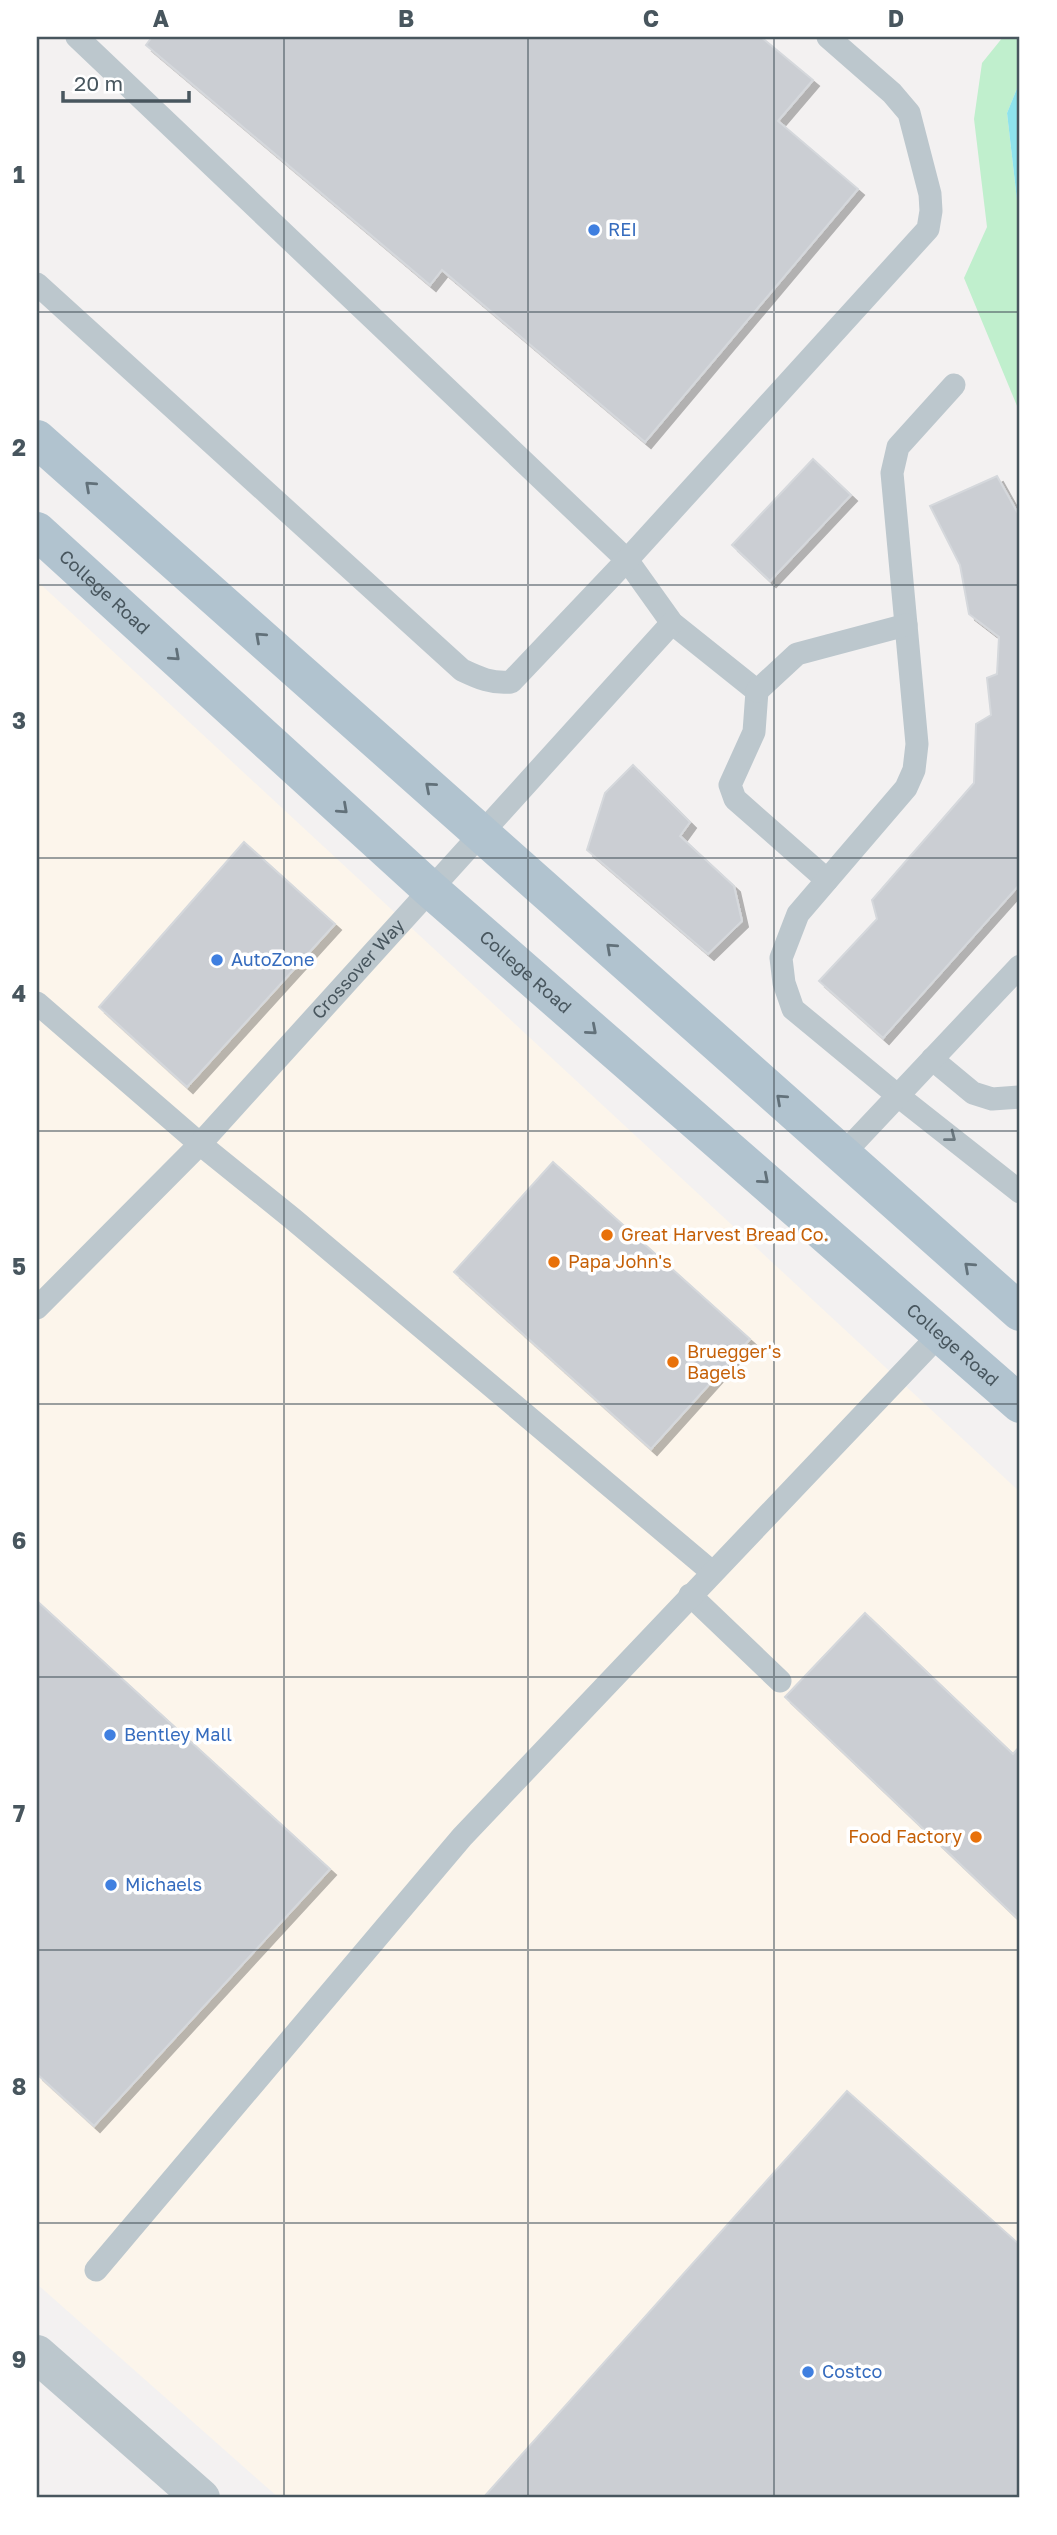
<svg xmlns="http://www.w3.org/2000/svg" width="1057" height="2535" viewBox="0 0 1057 2535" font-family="'Golos Text',sans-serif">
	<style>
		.commercial { fill: #fcf5eb }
		.green { fill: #c0efcd }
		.water { fill: #8ee3ec }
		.building { fill: #cbced3; stroke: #d5d8dc; stroke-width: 2; filter: url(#shadow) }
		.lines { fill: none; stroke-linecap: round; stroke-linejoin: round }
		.service { stroke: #bcc7cd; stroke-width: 23 }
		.tertiary { stroke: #bcc7cd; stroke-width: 38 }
		.primary { stroke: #b1c3cf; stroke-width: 38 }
		.oneway { stroke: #62717a }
		.oneway2 { stroke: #6b787f }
		.grid { fill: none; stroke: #48565e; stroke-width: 2; stroke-opacity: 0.55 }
		.shop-dot { fill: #3f7fe0; stroke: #fff; stroke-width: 2.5 }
		.food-dot { fill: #e8710a; stroke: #fff; stroke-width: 2.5 }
		.labels { text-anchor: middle; stroke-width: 7; stroke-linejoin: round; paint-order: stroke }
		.shop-label { font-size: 18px; fill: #366cbe; stroke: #fff; text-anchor: start }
		.street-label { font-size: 18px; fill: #48565e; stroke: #fff }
		.food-label { font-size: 18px; fill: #c56008; stroke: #fff; text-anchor: start }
		.neatline { fill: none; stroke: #48565e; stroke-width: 2.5 }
		.grid-label { font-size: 23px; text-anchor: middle; font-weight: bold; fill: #48565e }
	</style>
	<defs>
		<filter id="shadow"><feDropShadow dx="6" dy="6" stdDeviation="0" flood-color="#0004"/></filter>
	</defs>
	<rect width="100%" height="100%" fill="#f3f1f1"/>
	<!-- commercial -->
	<path class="commercial" d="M37 581 1020 1492V2498H279L37 2284Z"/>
	<!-- green -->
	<path class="green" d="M1003 37H1020V81L1007 113 1017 200 1020 208V413L964 278 987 227 974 119 982 63Z"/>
	<!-- water -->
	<path class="water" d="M1020 81V208L1017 200 1007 113Z"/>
	<!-- building -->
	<g class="building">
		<path d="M152 37H761L813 80 778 121 858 189 645 442 442 270 430 285 146 45Z"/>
		<path d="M813 459 851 495 770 581 732 545Z"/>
		<path d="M997 476 1020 517V884L883 1038 819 981 877 919 872 900 974 783 976 724 991 715 987 678 997 674 999 637 969 614 960 565 930 506Z"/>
		<path d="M633 765 690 822 680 836 734 886 742 921 708 954 587 850 605 793Z"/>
		<path d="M244 842 335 924 187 1087 99 1007Z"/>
		<path d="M553 1162 750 1339 651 1449 454 1272Z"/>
		<path d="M37 1601 330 1869 94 2126 37 2074Z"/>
		<path d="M865 1613 1013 1754 1020 1746V1921L785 1697Z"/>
		<path d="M847 2091 1020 2245V2498H483Z"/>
	</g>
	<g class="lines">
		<!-- service -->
		<g class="service">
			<path d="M77 37 627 560 672 623 757 691 754 732 730 785 735 799 827 880"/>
			<path d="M37 284 462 670C479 678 492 684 511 682L627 560 928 229 931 211 930 194 909 113 892 93 828 37"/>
			<path d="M954 385 898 447 892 473 917 744 914 770 906 788 798 914 781 958 784 983 793 1009 897 1095 1020 1192"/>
			<path d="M757 691 797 654 906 625"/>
			<path d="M37 1003 200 1144 293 1219 712 1572"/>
			<path d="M932 1059 973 1093 992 1099 1020 1097"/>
			<path d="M843 1154 1020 966"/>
			<path id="s1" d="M37 1308 200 1144 672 623"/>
			<path d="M690 1595 780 1681"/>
			<path d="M96 2270 462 1837 941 1333"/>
		</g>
		<!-- tertiary -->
		<path class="tertiary" d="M37 2354 201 2498"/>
		<!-- primary -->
		<g class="primary">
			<path d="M37 439 1020 1312"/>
			<path id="s2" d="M37 531 430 889 1020 1404"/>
		</g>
	</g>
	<!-- one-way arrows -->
	<defs><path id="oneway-chevron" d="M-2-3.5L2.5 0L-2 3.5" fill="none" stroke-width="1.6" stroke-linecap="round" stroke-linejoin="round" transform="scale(1.75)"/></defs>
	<g class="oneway">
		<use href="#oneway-chevron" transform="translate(90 486) rotate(-138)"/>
		<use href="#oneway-chevron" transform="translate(260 637) rotate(-138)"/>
		<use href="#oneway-chevron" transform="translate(175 656) rotate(42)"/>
		<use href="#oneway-chevron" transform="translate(430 787) rotate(-139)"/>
		<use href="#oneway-chevron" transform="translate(343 809) rotate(42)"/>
		<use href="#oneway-chevron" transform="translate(611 948) rotate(-138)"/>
		<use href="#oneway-chevron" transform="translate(592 1030) rotate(41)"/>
		<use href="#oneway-chevron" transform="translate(781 1099) rotate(-138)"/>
		<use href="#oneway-chevron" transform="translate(764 1179) rotate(41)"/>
		<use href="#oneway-chevron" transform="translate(969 1267) rotate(-138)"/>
	</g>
	<use class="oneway2" href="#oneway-chevron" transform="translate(951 1137) rotate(38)"/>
	<!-- grid -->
	<path class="grid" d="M284 37V2498M528 37V2498M774 37V2498M37 312H1020M37 585H1020M37 858H1020M37 1131H1020M37 1404H1020M37 1677H1020M37 1950H1020M37 2223H1020"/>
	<!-- markers -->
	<g class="shop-dot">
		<circle cx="594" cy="230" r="7"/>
		<circle cx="217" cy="960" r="7"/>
		<circle cx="110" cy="1735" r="7"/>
		<circle cx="111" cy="1885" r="7"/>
		<circle cx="808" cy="2372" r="7"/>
	</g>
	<g class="food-dot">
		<circle cx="607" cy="1235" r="7"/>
		<circle cx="554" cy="1262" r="7"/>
		<circle cx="673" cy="1362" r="7"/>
		<circle cx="976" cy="1837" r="7"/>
	</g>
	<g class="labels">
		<!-- shop labels -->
		<g class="shop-label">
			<text x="608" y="236">REI</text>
			<text x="231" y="966">AutoZone</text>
			<text x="124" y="1741">Bentley Mall</text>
			<text x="125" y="1891">Michaels</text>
			<text x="822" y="2378">Costco</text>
		</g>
		<!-- street labels -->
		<g class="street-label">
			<text dy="6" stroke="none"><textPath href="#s2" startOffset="91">College Road</textPath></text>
			<text dy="6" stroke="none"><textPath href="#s1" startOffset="467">Crossover Way</textPath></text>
			<text dy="6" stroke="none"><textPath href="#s2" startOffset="658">College Road</textPath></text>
			<text dy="6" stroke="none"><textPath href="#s2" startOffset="1225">College Road</textPath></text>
		</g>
		<!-- food labels -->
		<g class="food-label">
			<text x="621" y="1241">Great Harvest Bread Co.</text>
			<text x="568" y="1268">Papa John's</text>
			<text x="687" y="1358">Bruegger's<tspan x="687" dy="21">Bagels</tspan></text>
			<text x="962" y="1843" text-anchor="end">Food Factory</text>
		</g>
	</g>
	<!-- border -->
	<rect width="1057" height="2535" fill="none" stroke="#ffffff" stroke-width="77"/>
	<!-- scale -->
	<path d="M63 91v10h126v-10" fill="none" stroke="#48565e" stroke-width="3.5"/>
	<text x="74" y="91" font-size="21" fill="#48565e" stroke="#ffffff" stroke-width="5" paint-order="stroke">20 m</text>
	<rect x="38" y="38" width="980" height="2458" class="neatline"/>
	<g class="grid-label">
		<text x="161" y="27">A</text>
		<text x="406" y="27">B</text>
		<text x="651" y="27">C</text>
		<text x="896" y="27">D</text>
		<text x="19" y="183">1</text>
		<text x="19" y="456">2</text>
		<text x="19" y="729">3</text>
		<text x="19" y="1002">4</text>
		<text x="19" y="1275">5</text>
		<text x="19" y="1549">6</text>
		<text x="19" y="1822">7</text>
		<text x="19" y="2095">8</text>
		<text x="19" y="2368">9</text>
	</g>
</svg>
